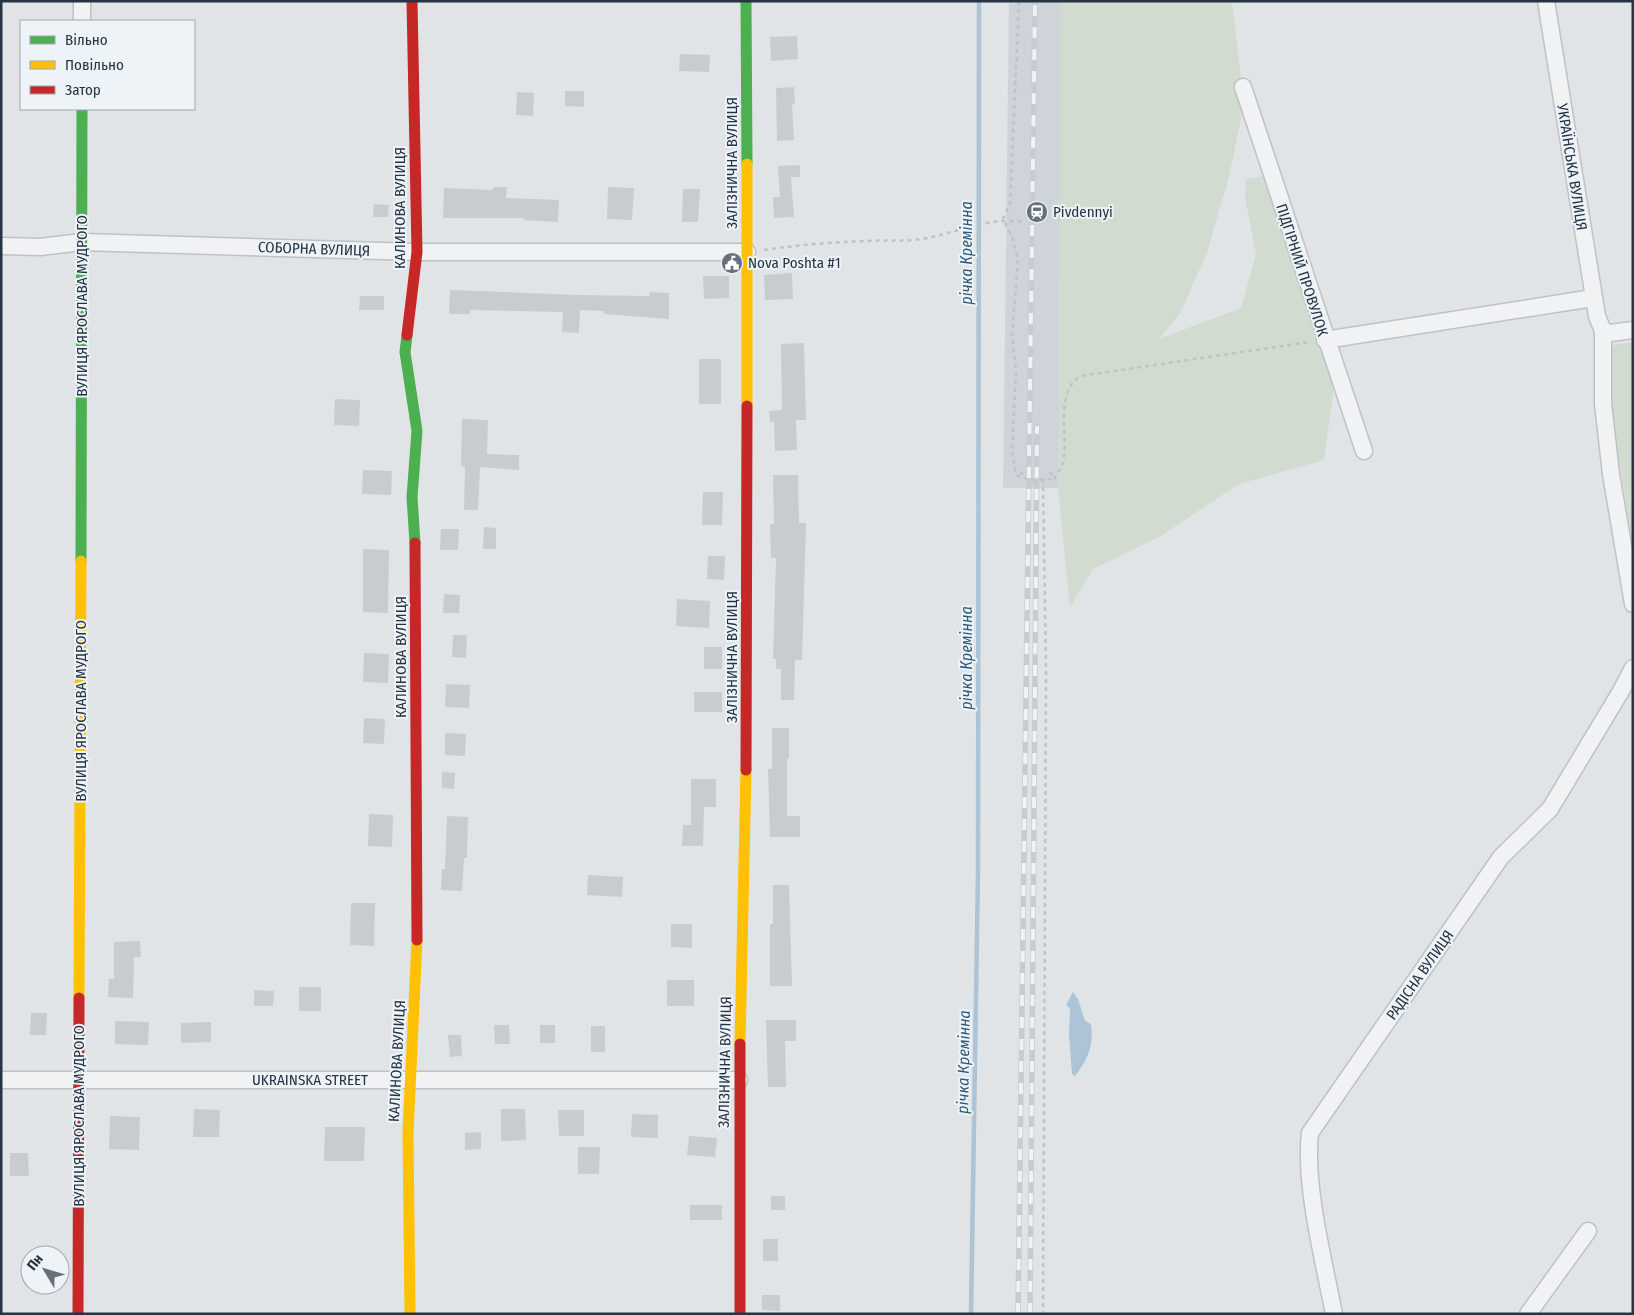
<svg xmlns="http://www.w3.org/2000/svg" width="1634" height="1315" viewBox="0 0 1634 1315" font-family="'Fira Sans Condensed',sans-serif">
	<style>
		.built { fill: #ced4da }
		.green { fill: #d2dbd0 }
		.water { fill: #acc4d5 }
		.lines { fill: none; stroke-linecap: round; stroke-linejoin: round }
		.stream { stroke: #acc4d5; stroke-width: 4.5 }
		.building { fill: #c9cccf }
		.street-casing { stroke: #bfc2c4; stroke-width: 19 }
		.path { stroke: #bfc3c6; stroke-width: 2.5; stroke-dasharray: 4 4; stroke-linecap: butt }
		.street { stroke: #f0f2f3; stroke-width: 16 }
		.fast { stroke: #4caf50; stroke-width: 11 }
		.slow { stroke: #ffc107; stroke-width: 11 }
		.jam { stroke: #c62828; stroke-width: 11 }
		.rail-casing { stroke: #c9cccf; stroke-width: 5.5 }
		.rail { stroke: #eef3f7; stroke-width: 4; stroke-dasharray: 11; stroke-linecap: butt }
		.labels { text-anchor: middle; stroke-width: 4; stroke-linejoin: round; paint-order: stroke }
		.street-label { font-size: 15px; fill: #253342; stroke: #eef3f7 }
		.poi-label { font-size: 15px; fill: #253342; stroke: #eef3f7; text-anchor: start }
		.water-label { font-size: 16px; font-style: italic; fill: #2b587a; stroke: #eef3f7 }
	</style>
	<rect width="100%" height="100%" fill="#e1e4e6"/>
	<!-- built -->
	<path class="built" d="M1009 1H1065L1058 488H1003Z"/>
	<!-- green -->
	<g class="green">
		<path d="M1061 1H1232L1244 104 1229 177 1207 252 1181 312 1159 339 1241 308 1256 254 1245 198 1246 179 1265 176 1336 372 1324 460 1239 484 1159 537 1093 569 1070 607 1058 488Z"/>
		<path d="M1633 342V546L1602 356 1608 346Z"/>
	</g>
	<!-- water -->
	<path class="water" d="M1073 992 1078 999 1085 1021 1091 1024C1094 1045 1088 1059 1075 1076L1072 1074 1069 1034 1070 1008 1066 1005Z"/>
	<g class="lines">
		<!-- stream -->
		<path class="stream" d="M971 1314 978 870 979 1"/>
	</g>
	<!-- building -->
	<g class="building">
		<path d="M797 36 798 59 771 61 770 37Z"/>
		<path d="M680 54 710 55 709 72 679 71Z"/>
		<path d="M794 87 795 103 792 104 794 140 777 141 776 88Z"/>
		<path d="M565 91H584V107L565 106Z"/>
		<path d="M517 92 534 93 533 116 516 115Z"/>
		<path d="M800 165V177H791L794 217 774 218 773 197H780L778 166Z"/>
		<path d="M493 187H507L506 198 559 200 558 222 524 220V218H443L444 188 493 190Z"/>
		<path d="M608 187 634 188 632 220 607 219Z"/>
		<path d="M683 189H700L698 222H682Z"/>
		<path d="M374 204 389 205 388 217H373Z"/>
		<path d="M792 273 793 299 765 300 764 275Z"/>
		<path d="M703 276H729V298L704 299Z"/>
		<path d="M450 290 577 295 649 296 650 292 669 293V319L604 314V311L580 310 579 333 562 332 563 312 470 310V314H449Z"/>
		<path d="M360 296H384V310H359Z"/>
		<path d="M804 343 806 420H796L797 450 775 451 774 422H770L769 411 782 410 781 344Z"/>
		<rect x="699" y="359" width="22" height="45"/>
		<path d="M335 399 360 400 359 426 334 425Z"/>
		<path d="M462 419 488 420 487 454 519 455V470L480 467 478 510H464L465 467 461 466Z"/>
		<path d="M363 470 392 471 391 495 362 494Z"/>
		<path d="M773 475H798L799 523H806L802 660H795L794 700H781V669H776V659H773L776 558H771L770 524H774Z"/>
		<path d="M703 492H723L722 525H702Z"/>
		<path d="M484 527 496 528V549H483Z"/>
		<path d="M441 529H459L458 550H440Z"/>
		<path d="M363 549 389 550 388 613 363 612Z"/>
		<path d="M708 556H725L724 580 707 579Z"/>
		<path d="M444 594 460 595 459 613H443Z"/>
		<path d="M677 599 710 601 709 628 676 626Z"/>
		<path d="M453 635H467L466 658 452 657Z"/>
		<rect x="704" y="647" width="18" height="22"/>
		<path d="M364 653 389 654 388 683 363 682Z"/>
		<path d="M446 684 470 685 469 708 445 707Z"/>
		<rect x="694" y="692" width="28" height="20"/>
		<path d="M364 718 385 719 384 744 363 743Z"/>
		<path d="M772 728H789V759H787V816H800V837H770L768 769H772Z"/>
		<path d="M445 733 466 734 465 756 445 755Z"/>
		<path d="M442 772 455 773 454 789 442 788Z"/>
		<path d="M691 779H716V807H704L703 846H682L683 825H691Z"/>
		<path d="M369 814 393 815 392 847 368 846Z"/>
		<path d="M447 816 468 817 467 858H464L462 891 441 890 442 869H445Z"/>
		<path d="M588 875 623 877 622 897 587 895Z"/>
		<path d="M773 885H789L792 986H770V924H773Z"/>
		<path d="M351 903H375L374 946 350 945Z"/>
		<path d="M671 924H692V948L671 947Z"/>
		<path d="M140 941 141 957H134L133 998 108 997 109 979H114V942Z"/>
		<rect x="667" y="980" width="27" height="26"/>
		<rect x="299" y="987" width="22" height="24"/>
		<path d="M254 990 274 991 273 1006H254Z"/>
		<path d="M31 1013H47L46 1035H30Z"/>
		<path d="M766 1020H796V1041H785L786 1087H768Z"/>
		<path d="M115 1021 149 1022 148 1045 115 1044Z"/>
		<path d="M211 1022V1042L181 1043V1023Z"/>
		<path d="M494 1025H509L510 1044H495Z"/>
		<rect x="540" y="1025" width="15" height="18"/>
		<rect x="591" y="1026" width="14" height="26"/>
		<path d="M448 1035H461L462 1056 450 1057Z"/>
		<path d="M194 1109 220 1110 219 1137H193Z"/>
		<path d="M501 1109H525L526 1140 501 1141Z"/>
		<path d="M558 1110H584V1136H559Z"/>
		<path d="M632 1114 658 1115V1138L631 1137Z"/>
		<path d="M110 1116 140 1117 139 1150 109 1149Z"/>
		<path d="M325 1127H365L364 1161H324Z"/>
		<path d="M481 1132V1149L465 1150V1133Z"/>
		<path d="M689 1136 717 1138 715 1157 687 1155Z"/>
		<path d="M578 1147H600L599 1174H578Z"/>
		<path d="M10 1153H28L29 1176H10Z"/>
		<rect x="771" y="1196" width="14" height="14"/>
		<rect x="690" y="1205" width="32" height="15"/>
		<rect x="763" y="1239" width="15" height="22"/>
		<path d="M762 1295H780V1311L762 1310Z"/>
	</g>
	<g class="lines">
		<!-- street casing -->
		<g class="street-casing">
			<g id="street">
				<path d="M82 1V21"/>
				<path d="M1546 1 1597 316 1603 331 1610 333 1633 330"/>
				<path d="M1243 87 1364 451"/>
				<path d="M1 246 40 247 82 242 417 252H747"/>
				<path d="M1603 331V404L1611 474 1633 604"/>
				<path d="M1325 340 1593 298"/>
				<path d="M1 1080H739"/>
				<path d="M1334 1314C1324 1262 1304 1185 1310 1133L1501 857 1550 809 1621 691 1633 668"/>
				<path d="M1528 1314 1588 1231"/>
			</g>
		</g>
		<!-- path -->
		<g class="path">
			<path d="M1019 1 1010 203 1003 219 1012 237 1018 259 1012 337 1016 371 1012 451 1016 475 1029 480 1054 479"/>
			<path d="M764 250C798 245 833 242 867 241 883 240 898 241 914 240 951 236 985 216 1023 222"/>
			<path d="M1020 472 1026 477"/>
			<path d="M1050 472 1054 479"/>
			<path d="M1043 479 1046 673 1043 1314"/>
			<path d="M1054 479C1057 474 1062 468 1063 462 1069 436 1054 394 1080 376L1310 342"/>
		</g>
		<!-- street -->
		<use href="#street" class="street"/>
		<!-- fast -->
		<g class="fast">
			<path d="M746 1 747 164"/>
			<path d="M407 335 405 352 417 431 412 497 415 543"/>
			<path d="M81 561 82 109"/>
		</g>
		<!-- slow -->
		<g class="slow">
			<path d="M747 164V406"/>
			<path d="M79 998 81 561"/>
			<path d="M740 1044 746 770"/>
			<path d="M410 1314 408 1133 417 940"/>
		</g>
		<!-- jam -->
		<g class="jam">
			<path d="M407 335 417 252 412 1"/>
			<path d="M415 543 417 940"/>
			<path d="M746 770 747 406"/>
			<path d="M78 1314 79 998"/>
			<path d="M740 1314V1044"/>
		</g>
		<!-- rail casing -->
		<g class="rail-casing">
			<g id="rail">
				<path d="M1018 1314 1035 1"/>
				<path d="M1030 1314 1037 426"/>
			</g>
		</g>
		<!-- rail -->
		<use href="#rail" class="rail"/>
	</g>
	<!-- icons -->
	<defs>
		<g id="station-disc" transform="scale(1.125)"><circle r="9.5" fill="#67717b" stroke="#eef3f7"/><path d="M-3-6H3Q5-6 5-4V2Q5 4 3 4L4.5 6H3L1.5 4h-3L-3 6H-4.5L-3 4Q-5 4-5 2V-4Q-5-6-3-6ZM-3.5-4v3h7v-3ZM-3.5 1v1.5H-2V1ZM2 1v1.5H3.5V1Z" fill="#fff"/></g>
		<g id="civic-disc" transform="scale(1.125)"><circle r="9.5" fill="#67717b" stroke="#eef3f7"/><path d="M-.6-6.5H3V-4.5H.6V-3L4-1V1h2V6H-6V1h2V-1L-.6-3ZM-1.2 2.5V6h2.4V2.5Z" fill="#fff"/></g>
	</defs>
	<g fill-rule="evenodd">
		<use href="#station-disc" x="1037" y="212"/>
		<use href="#civic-disc" x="732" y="263"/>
	</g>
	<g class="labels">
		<!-- street labels -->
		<g class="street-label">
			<text transform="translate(732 163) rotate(-90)" y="5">ЗАЛІЗНИЧНА ВУЛИЦЯ</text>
			<text transform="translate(1572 167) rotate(81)" y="5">УКРАЇНСЬКА ВУЛИЦЯ</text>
			<text transform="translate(400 208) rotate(-90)" y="5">КАЛИНОВА ВУЛИЦЯ</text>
			<text transform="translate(314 249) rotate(2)" y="5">СОБОРНА ВУЛИЦЯ</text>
			<text transform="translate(1302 270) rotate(72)" y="5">ПІДГІРНИЙ ПРОВУЛОК</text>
			<text transform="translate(82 306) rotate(-90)" y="5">ВУЛИЦЯ ЯРОСЛАВА МУДРОГО</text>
			<text transform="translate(401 657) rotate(-90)" y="5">КАЛИНОВА ВУЛИЦЯ</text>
			<text transform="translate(732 657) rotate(-90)" y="5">ЗАЛІЗНИЧНА ВУЛИЦЯ</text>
			<text transform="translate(81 711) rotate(-90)" y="5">ВУЛИЦЯ ЯРОСЛАВА МУДРОГО</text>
			<text transform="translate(1420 975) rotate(-55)" y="5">РАДІСНА ВУЛИЦЯ</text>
			<text transform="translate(397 1061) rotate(-87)" y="5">КАЛИНОВА ВУЛИЦЯ</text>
			<text transform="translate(725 1062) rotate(-89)" y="5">ЗАЛІЗНИЧНА ВУЛИЦЯ</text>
			<text x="310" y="1085">UKRAINSKA STREET</text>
			<text transform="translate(79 1116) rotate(-90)" y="5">ВУЛИЦЯ ЯРОСЛАВА МУДРОГО</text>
		</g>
		<!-- poi labels -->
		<g class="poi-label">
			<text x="1053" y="217">Pivdennyi</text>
			<text x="748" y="268">Nova Poshta #1</text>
		</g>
		<!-- water labels -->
		<g class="water-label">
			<text transform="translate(966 253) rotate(-90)" y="6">річка Кремінна</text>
			<text transform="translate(966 658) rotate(-90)" y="6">річка Кремінна</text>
			<text transform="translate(963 1062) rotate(-89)" y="6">річка Кремінна</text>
		</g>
	</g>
	<!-- border -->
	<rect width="1634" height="1315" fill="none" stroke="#253342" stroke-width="5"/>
	<!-- legend -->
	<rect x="20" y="20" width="175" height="90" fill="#eef3f7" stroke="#9ea6af"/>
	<rect x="30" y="36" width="25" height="8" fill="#4caf50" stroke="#9ea6af"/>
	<text x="65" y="45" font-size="15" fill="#253342">Вільно</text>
	<rect x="30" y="61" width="25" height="8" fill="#ffc107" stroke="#9ea6af"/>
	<text x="65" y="70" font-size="15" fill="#253342">Повільно</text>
	<rect x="30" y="86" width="25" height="8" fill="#c62828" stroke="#9ea6af"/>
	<text x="65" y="95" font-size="15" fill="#253342">Затор</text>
	<!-- north arrow -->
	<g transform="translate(45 1270) rotate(308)"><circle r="24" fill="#eef3f7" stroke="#9ea6af"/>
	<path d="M0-4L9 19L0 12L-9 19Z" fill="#67717b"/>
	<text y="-8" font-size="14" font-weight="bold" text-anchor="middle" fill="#253342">Пн</text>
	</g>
</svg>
